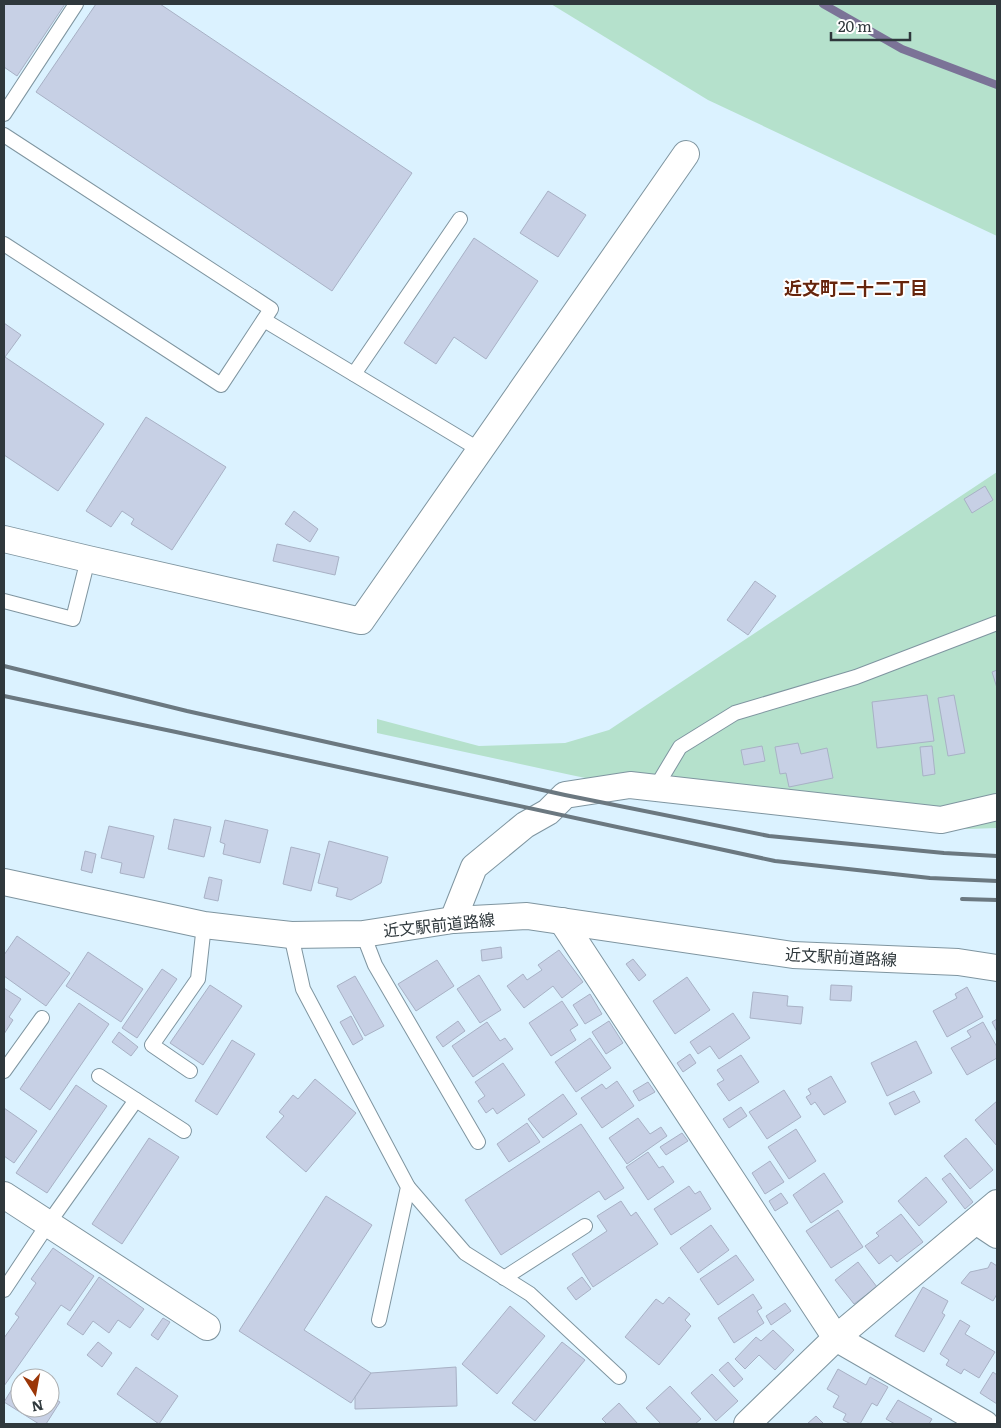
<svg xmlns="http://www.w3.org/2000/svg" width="1001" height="1428" viewBox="0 0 1001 1428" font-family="Literata,'Noto Sans JP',serif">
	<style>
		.green { fill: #b5e1cc }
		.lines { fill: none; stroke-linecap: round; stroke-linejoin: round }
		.stream { stroke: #7b7397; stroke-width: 8 }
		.building { fill: #c7d0e5; stroke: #a8b1c5 }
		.lane-casing { stroke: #7f95a0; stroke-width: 16 }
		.street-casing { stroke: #7f95a0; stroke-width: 28 }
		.lane { stroke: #fff; stroke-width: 14 }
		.street { stroke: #fff; stroke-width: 26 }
		.rail { stroke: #6b7880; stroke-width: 4 }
		.labels { text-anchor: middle; stroke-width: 4; stroke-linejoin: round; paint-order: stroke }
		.street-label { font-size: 16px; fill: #2f383c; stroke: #fff }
		.neighbourhood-label { font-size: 18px; font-weight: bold; fill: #66250c; stroke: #fff }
	</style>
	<rect width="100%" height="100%" fill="#dbf2ff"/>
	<!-- green -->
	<g class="green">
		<path d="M551 4H997V236L708 100Z"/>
		<path d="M997 472V828L967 829 735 809 571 775 377 733V719L479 746 565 743 609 730Z"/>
	</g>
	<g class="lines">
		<!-- stream -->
		<path class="stream" d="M823 4 902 49 997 85"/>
	</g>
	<!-- building -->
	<g class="building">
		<path d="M4 4H65L17 76 4 67Z"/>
		<path d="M96 4H160L412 173 332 291 36 92Z"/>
		<path d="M548 191 586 215 558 257 520 233Z"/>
		<path d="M474 238 538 281 486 359 454 337 436 364 404 343Z"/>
		<path d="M4 323 21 335 5 357 104 424 58 491 4 455Z"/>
		<path d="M146 417 226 467 172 550 131 524 134 519 122 511 111 527 86 511Z"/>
		<path d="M985 486 993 500 972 513 964 499Z"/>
		<path d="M294 511 318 529 310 542 285 524Z"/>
		<path d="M277 544 339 557 335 575 273 561Z"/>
		<path d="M755 581 776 596 748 635 727 620Z"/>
		<path d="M997 670V688L992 672Z"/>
		<path d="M927 695 934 741 877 748 872 702Z"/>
		<path d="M954 695 965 753 948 756 938 698Z"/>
		<path d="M798 743 801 754 827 748 833 778 789 787 786 773 780 774 775 747Z"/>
		<path d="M762 746 765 761 744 765 741 750Z"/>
		<path d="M932 746 935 774 923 776 920 747Z"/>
		<path d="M174 819 211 827 204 857 168 849Z"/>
		<path d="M225 820 268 830 260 863 223 854 225 844 220 842Z"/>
		<path d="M109 826 154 836 144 878 120 873 122 863 101 858Z"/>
		<path d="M329 841 388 857 381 883 351 900 336 896 338 888 318 883Z"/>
		<path d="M291 847 320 854 311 891 283 884Z"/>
		<path d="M85 851 96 854 92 873 81 870Z"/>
		<path d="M209 877 222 880 218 901 204 898Z"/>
		<path d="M17 936 70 973 46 1006 4 976V955Z"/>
		<path d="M501 947 502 958 482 961 481 950Z"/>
		<path d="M559 950 583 982 562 998 553 986 524 1008 507 986 523 974 527 980 542 970 538 965Z"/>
		<path d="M88 952 143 989 121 1022 66 986Z"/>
		<path d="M633 959 646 975 639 981 626 964Z"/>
		<path d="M437 960 454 986 416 1011 398 984Z"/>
		<path d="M162 969 177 979 137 1038 122 1028Z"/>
		<path d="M479 975 501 1010 480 1023 457 989Z"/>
		<path d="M355 976 384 1026 365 1036 337 986Z"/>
		<path d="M687 977 710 1010 675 1034 653 1001Z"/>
		<path d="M210 985 242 1006 203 1065 170 1043Z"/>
		<path d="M831 985 852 986 851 1001 830 1000Z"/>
		<path d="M967 987 983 1017 947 1037 933 1011 957 998 955 994Z"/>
		<path d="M4 988 21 999 9 1017 13 1020 4 1034Z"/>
		<path d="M753 992 788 996 787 1006 803 1007 801 1024 750 1018Z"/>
		<path d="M590 994 602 1014 585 1024 573 1005Z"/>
		<path d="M562 1001 578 1025 570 1030 576 1040 551 1056 529 1023Z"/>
		<path d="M79 1003 109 1024 50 1110 20 1089Z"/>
		<path d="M733 1013 750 1038 719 1059 710 1046 698 1054 690 1042Z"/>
		<path d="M351 1016 363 1039 353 1045 340 1022Z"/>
		<path d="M997 1019V1032L992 1022Z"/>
		<path d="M458 1021 465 1031 443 1047 436 1037Z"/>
		<path d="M609 1021 623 1043 606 1054 592 1032Z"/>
		<path d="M487 1022 500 1041 505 1038 513 1049 473 1077 452 1046Z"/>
		<path d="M983 1022 997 1047V1058L967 1075 951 1048 971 1037 967 1031Z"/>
		<path d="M119 1032 138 1047 131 1056 112 1042Z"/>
		<path d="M590 1038 611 1068 576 1092 555 1062Z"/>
		<path d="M232 1040 255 1054 217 1115 195 1101Z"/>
		<path d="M916 1041 932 1073 887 1096 871 1063Z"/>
		<path d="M690 1054 696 1063 683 1072 677 1063Z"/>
		<path d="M741 1055 759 1082 729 1101 717 1084 724 1080 717 1070Z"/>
		<path d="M503 1063 525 1095 497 1114 493 1108 486 1113 478 1101 485 1096 475 1082Z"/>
		<path d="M831 1076 846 1102 824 1115 815 1102 811 1105 806 1097 811 1094 808 1089Z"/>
		<path d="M315 1079 356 1113 306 1172 266 1137 284 1116 279 1112 293 1095 298 1099Z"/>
		<path d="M617 1081 634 1106 602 1128 581 1098 602 1084 606 1089Z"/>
		<path d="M648 1082 655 1092 639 1101 633 1091Z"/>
		<path d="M76 1085 107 1106 47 1193 16 1173Z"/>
		<path d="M784 1090 801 1117 767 1139 749 1112Z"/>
		<path d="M914 1091 920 1102 895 1115 889 1103Z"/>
		<path d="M563 1094 577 1114 543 1138 528 1119Z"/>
		<path d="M997 1101V1146L975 1120Z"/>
		<path d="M741 1107 747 1116 729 1128 723 1119Z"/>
		<path d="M4 1108 37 1131 14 1163 4 1156Z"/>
		<path d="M638 1118 650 1134 661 1127 667 1136 627 1164 609 1138Z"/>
		<path d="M527 1123 540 1142 509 1162 497 1144Z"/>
		<path d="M581 1124 624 1188 605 1200 599 1191 501 1255 465 1200Z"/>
		<path d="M796 1129 816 1161 789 1179 768 1147Z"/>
		<path d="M682 1133 688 1141 666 1155 660 1147Z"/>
		<path d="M149 1138 179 1157 122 1244 92 1224Z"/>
		<path d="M966 1138 993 1170 970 1189 944 1156Z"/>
		<path d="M648 1152 659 1168 663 1166 674 1182 648 1200 626 1167Z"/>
		<path d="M770 1161 784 1182 765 1194 752 1173Z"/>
		<path d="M824 1173 843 1202 811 1223 793 1195Z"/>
		<path d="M950 1173 973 1202 965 1209 942 1179Z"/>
		<path d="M926 1177 947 1202 919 1226 898 1201Z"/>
		<path d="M689 1186 695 1194 700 1191 711 1209 671 1235 654 1209Z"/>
		<path d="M781 1193 788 1203 775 1211 769 1201Z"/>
		<path d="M326 1196 372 1225 304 1330 371 1373 351 1403 239 1331Z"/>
		<path d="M621 1201 631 1216 636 1212 658 1244 593 1287 572 1254 607 1231 597 1216Z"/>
		<path d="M838 1210 863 1247 831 1268 806 1231Z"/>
		<path d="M901 1214 923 1242 897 1262 891 1255 879 1264 865 1246 879 1236 876 1233Z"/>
		<path d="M711 1225 729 1250 698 1273 680 1248Z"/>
		<path d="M53 1248 94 1276 70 1311 61 1305 4 1386V1338L19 1317 15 1314 36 1283 31 1279Z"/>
		<path d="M736 1255 754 1280 718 1305 700 1279Z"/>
		<path d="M858 1262 877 1287 854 1304 835 1280Z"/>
		<path d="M991 1262 997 1266V1294L993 1301 961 1283 970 1272 988 1268Z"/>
		<path d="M99 1277 144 1309 130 1328 118 1320 109 1333 93 1321 83 1335 67 1324Z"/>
		<path d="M582 1277 591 1289 576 1300 567 1288Z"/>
		<path d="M923 1287 948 1301 942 1313 945 1315 924 1352 895 1336Z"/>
		<path d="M753 1294 762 1308 757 1311 764 1323 734 1343 718 1318Z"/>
		<path d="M669 1297 690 1314 685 1320 691 1326 659 1365 625 1337 656 1299 663 1304Z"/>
		<path d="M785 1303 791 1311 771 1325 766 1316Z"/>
		<path d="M510 1306 545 1336 497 1394 462 1364Z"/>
		<path d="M163 1318 170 1322 158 1340 151 1335Z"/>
		<path d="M960 1320 970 1326 965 1334 995 1352 979 1378 964 1369 961 1374 946 1365 949 1360 940 1354Z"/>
		<path d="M773 1330 794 1350 775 1370 759 1355 745 1369 735 1359 756 1337 761 1341Z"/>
		<path d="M98 1342 112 1353 102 1367 87 1355Z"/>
		<path d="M562 1342 585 1360 535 1421 512 1403Z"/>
		<path d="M728 1362 743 1379 734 1387 719 1370Z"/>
		<path d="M136 1367 178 1396 159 1424 117 1394Z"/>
		<path d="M456 1367 457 1406 355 1409V1397L371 1373Z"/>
		<path d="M838 1369 866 1385 870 1377 888 1387 877 1406 872 1403 860 1424H851L843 1420 846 1414 833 1407 839 1396 827 1389Z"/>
		<path d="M993 1372 997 1375V1404L980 1393Z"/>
		<path d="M712 1374 738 1401 716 1421 691 1393Z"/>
		<path d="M20 1376 23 1378H20V1408H50V1396L60 1402 46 1424H39L4 1402Z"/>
		<path d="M670 1386 701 1419 695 1424H661L646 1408Z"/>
		<path d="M898 1400 932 1419 929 1424H895L886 1419Z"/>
		<path d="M619 1403 638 1424H607L602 1419Z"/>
		<path d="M816 1416 824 1424H807Z"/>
	</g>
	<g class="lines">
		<!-- lane casing -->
		<g class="lane-casing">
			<g id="lane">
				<path d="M4 114 76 4"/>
				<path d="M4 135 271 309 221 385 4 244"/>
				<path d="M264 320 480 450"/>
				<path d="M354 374 460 219"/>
				<path d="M4 601 73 619 88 559"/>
				<path d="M656 787 680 747 735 713 856 677 997 623"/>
				<path d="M363 934 375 965 478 1142"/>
				<path d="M291 935 303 989 408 1187 379 1320"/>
				<path d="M4 1071 42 1018"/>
				<path d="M190 1071 152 1045 198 979 204 925"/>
				<path d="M99 1076 184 1131"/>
				<path d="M408 1187 465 1253 530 1294 619 1377"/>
				<path d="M504 1278 585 1226"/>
				<path d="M4 1290 48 1224 136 1100"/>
			</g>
		</g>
		<!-- street casing -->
		<g class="street-casing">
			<g id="street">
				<path d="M4 539 88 559 361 621 686 154"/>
				<path d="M4 882 204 925 291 935 363 934 453 920 527 916 793 955 958 962 997 968"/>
				<path d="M453 920 474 867 525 825 548 812 565 795 630 785 941 820 997 807"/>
				<path d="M562 921 836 1338 985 1424"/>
				<path d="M4 1195 207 1327"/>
				<path d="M976 1221 997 1235"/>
				<path d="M747 1424 836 1338 997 1203"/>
			</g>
		</g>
		<!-- lane -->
		<use href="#lane" class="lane"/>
		<!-- street -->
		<use href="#street" class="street"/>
		<!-- rail -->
		<g class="rail">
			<path d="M4 666 187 711 565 795 769 836 944 853 997 856"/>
			<path d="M4 696 176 732 775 861 930 878 997 881"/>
			<path d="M962 899 997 900"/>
		</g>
	</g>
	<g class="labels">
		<!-- street labels -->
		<g class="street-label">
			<text transform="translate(439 925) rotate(-6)" y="6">近文駅前道路線</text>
			<text transform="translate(841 957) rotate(3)" y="6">近文駅前道路線</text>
		</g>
		<!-- neighbourhood labels -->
		<g class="neighbourhood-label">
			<text x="856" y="295">近文町二十二丁目</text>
		</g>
	</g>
	<!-- border -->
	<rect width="1001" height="1428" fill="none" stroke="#2f383c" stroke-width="10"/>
	<!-- north arrow -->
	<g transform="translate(35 1393) rotate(169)"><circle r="24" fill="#ffffff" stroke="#acafb1"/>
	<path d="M0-4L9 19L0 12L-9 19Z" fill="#9b3608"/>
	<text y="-8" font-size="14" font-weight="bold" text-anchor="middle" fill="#2f383c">N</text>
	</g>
	<!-- scale -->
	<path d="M831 32v8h79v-8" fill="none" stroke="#2f383c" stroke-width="2.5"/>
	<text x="838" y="32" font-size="15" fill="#2f383c" stroke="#ffffff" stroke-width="4" paint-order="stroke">20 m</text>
</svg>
